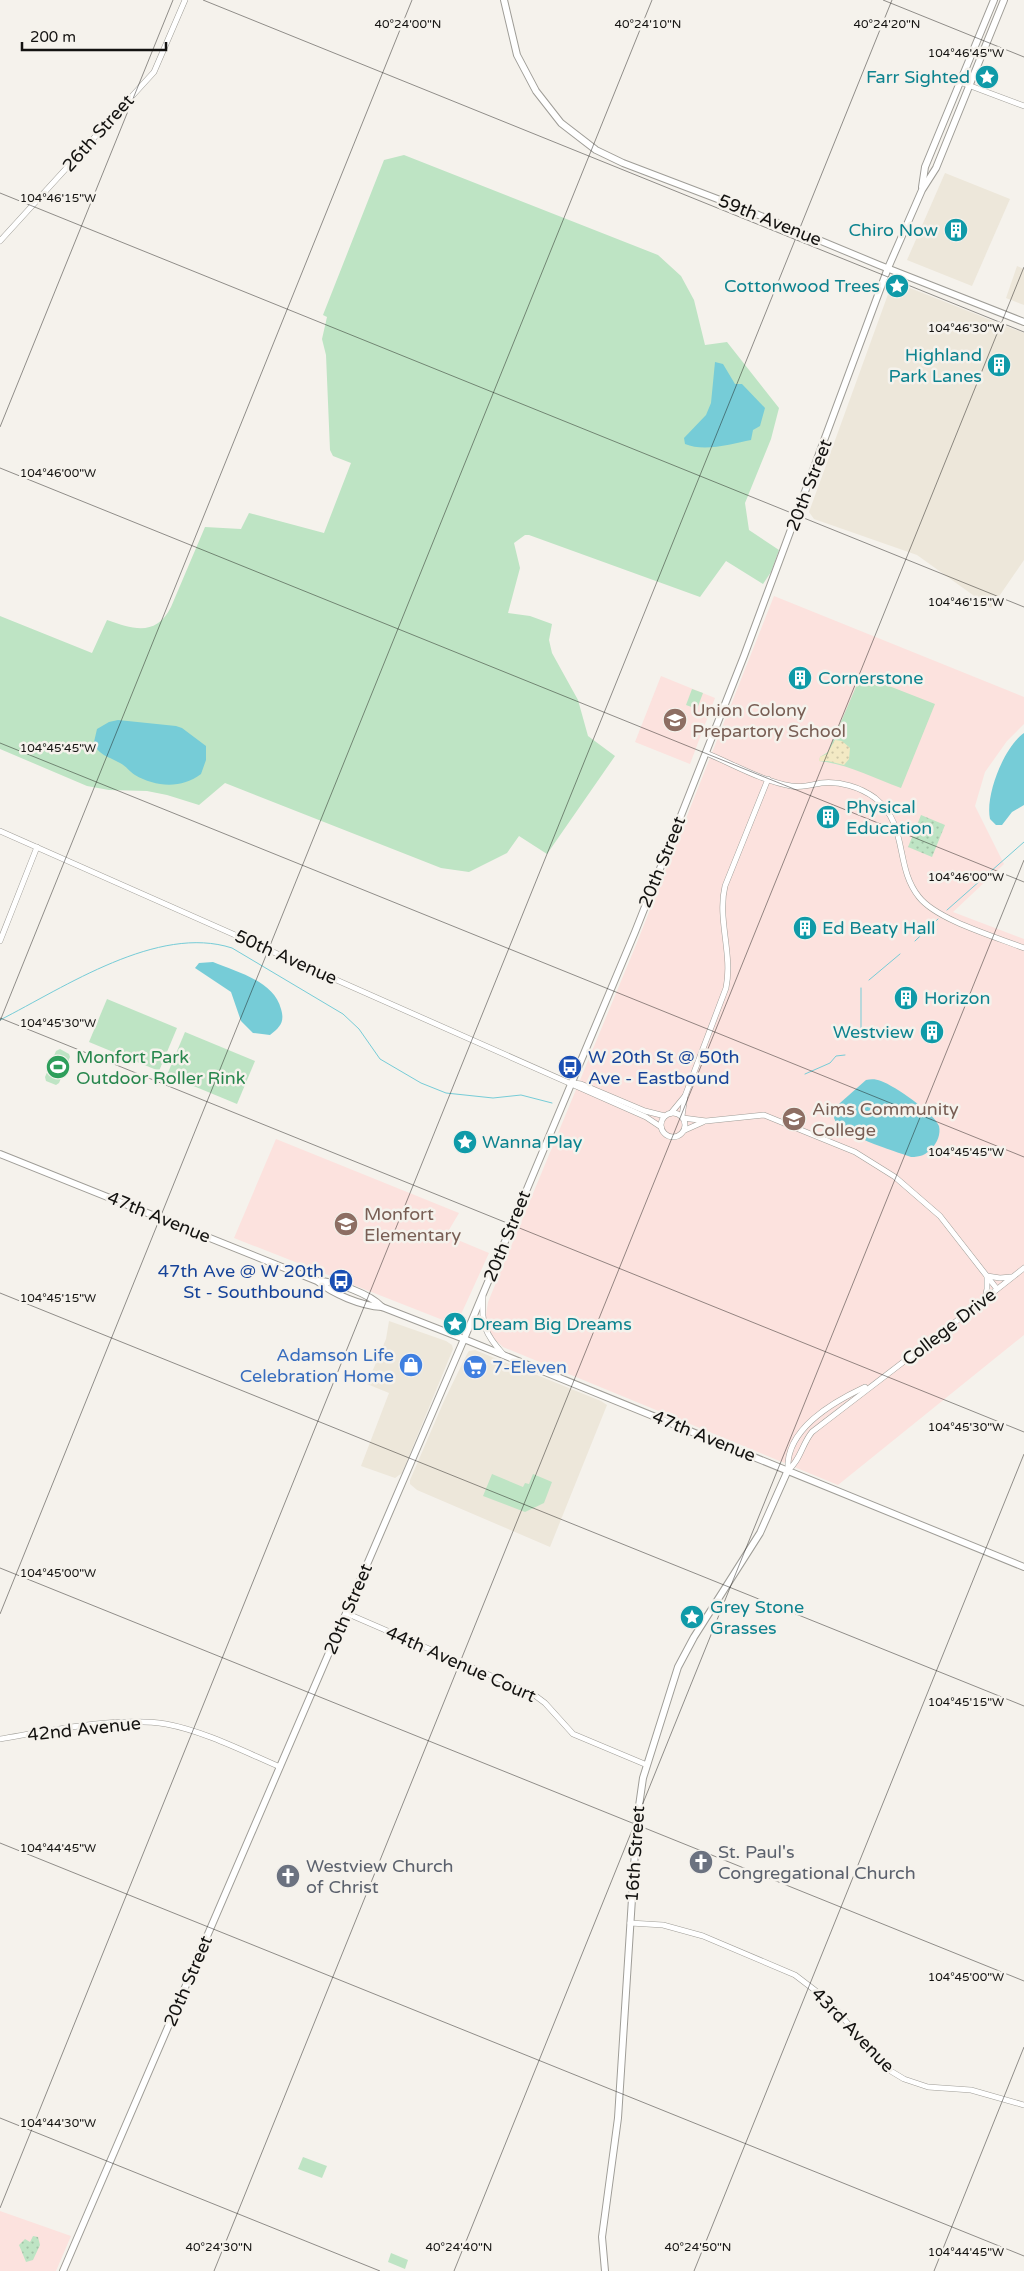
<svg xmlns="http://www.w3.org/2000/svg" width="1024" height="2271" viewBox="0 0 1024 2271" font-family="'Varela Round',sans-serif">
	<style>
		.built { fill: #ede7da }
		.education { fill: #fce2de }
		.green { fill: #bee4c4 }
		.sand { fill: url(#sand-dots) }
		.park { fill: url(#park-dots) }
		.water { fill: #76ccd7 }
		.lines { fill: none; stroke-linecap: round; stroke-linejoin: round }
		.stream { stroke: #76ccd7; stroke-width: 1 }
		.minor-casing { stroke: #9f9d97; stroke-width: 6 }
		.major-casing { stroke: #9f9d97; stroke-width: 8 }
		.minor { stroke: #fff; stroke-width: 5 }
		.major { stroke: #fff; stroke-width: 6 }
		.ticks { fill: none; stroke: #131210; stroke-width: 1; stroke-opacity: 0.45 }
		.labels { text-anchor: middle; stroke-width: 5; stroke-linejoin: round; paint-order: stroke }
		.culture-label { font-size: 18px; fill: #0d838f; stroke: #f5f2ec; text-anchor: start }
		.street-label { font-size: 18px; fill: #131210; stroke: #f5f2ec }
		.education-label { font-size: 18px; fill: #785e54; stroke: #f5f2ec; text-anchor: start }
		.leisure-label { font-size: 18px; fill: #27864d; stroke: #f5f2ec; text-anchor: start }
		.transit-label { font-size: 18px; fill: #164399; stroke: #f5f2ec; text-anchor: start }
		.shop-label { font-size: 18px; fill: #366cbe; stroke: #f5f2ec; text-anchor: end }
		.worship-label { font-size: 18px; fill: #5b616d; stroke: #f5f2ec; text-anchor: start }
		.ticks-label { font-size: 12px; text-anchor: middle; fill: #131210; stroke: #f5f2ec; stroke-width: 5; stroke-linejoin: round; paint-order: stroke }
	</style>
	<defs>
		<pattern id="sand-dots" width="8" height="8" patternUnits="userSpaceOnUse" patternTransform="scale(1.25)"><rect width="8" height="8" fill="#f3e9c4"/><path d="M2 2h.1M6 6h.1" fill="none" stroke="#cfc7a7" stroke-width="1.8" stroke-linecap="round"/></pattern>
		<pattern id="park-dots" width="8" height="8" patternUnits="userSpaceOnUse" patternTransform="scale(1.25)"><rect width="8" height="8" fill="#bee4c4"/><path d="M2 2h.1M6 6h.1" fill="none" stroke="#a2c3a7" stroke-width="1.8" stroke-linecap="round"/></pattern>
	</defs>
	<rect width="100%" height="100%" fill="#f5f2ec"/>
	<!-- built -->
	<g class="built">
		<path d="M945 173 1010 199 972 286 907 260Z"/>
		<path d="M1017 266 1024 269V305L1006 298Z"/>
		<path d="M900 284 1024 333V560L991 608 917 555 814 519 809 512 891 286Z"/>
		<path d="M389 1321 446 1341 452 1345 453 1349 402 1473 395 1478 361 1466 389 1393 367 1384 386 1339Z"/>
		<path d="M475 1350 601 1401 607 1405 550 1547 417 1490 410 1484V1480L444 1401 467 1354 469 1351Z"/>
	</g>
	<!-- education -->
	<g class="education">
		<path d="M774 596 1024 697V724L1007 741 985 772 975 806 1004 864 953 912 1024 939V1335L838 1485 503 1347 493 1338 485 1321 488 1302 636 945Z"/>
		<path d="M661 676 715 698 690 764 635 742Z"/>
		<path d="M276 1139 459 1213 446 1235 489 1253 458 1321 453 1324 234 1238Z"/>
		<path d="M0 2211 71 2236 56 2271H0Z"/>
	</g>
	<!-- green -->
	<g class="green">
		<path d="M404 155 658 255 681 276 694 300 705 345 727 342 779 408 771 439 745 503 749 530 779 550 771 572 763 584 726 561 700 597 529 535H525L514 543 520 568 508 613 530 616 552 624 549 640 552 653 578 700 588 736 615 756 547 854 519 836 507 853 469 872 441 868 225 783 199 805 167 795 147 791 109 790 87 786 0 749V616L92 653 107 620C133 629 156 637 171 607L205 527 241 529 249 513 324 533 351 463 333 456 330 450 326 355 322 339 327 317 323 315 384 160Z"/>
		<path d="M861 675 935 704 901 788C874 778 847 764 819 761L820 757 828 752Z"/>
		<path d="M692 689 703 693 697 709 686 705Z"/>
		<path d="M107 999 177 1028 159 1071 89 1042Z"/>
		<path d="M185 1032 255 1061 237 1104 167 1075Z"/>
		<path d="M60 1049 69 1054 70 1057 59 1083 56 1085 46 1081 45 1077 56 1051Z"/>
		<path d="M492 1474 523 1487 525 1483 529 1484 533 1474 552 1482 544 1503 525 1512 483 1496Z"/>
		<path d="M303 2157 327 2166 322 2178 298 2169Z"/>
		<path d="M391 2253 408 2260 405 2269 388 2262Z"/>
	</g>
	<!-- sand -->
	<path class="sand" d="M835 740 842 741 850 748 849 759 844 765 828 761H819L820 757 827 754Z"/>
	<!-- park -->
	<g class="park">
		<path d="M921 815 945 825 932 857 908 847Z"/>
		<path d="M33 2236 38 2237 40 2245 33 2260 26 2262 19 2245 25 2239 30 2242Z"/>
	</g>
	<!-- water -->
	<g class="water">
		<path d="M715 362 723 364 735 384H742L765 408 760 426 753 430 751 440C732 444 704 452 685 444L684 438 706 415 711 403Z"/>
		<path d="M118 720 176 726 182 728 206 746V760L201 774C182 789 155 787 135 775 130 772 126 766 120 763 110 757 97 755 94 742L97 729 109 722Z"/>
		<path d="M1024 733V805L1012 812 1002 825H996L990 819C985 795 1004 747 1024 733Z"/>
		<path d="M213 962C237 972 274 981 281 1009 285 1022 280 1027 270 1035L253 1033 241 1021 231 992 195 968 199 963Z"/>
		<path d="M866 1080C871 1079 876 1079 881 1081 895 1086 934 1113 939 1126 941 1134 937 1143 932 1148 926 1155 920 1157 911 1157 895 1151 839 1135 834 1118L836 1108 840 1103Z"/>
	</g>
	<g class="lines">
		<!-- stream -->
		<g class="stream">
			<path d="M947 910 1024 842"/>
			<path d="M915 941 938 919"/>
			<path d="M869 980 900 954"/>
			<path d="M861 988V1030"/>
			<path d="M0 1020C65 987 158 924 232 948L343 1014 359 1029 380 1059 421 1083 446 1093 493 1098 521 1095 552 1103"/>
			<path d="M805 1074 830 1063 836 1056 845 1055"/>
		</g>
		<!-- minor casing -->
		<g class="minor-casing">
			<g id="minor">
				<path d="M960 82 1024 106"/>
				<path d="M0 241 154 72 185 0"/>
				<path d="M706 753C733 764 762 781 791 786 802 788 811 785 821 783 840 781 860 787 875 798 909 825 894 866 919 897 937 920 996 937 1024 948"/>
				<path d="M0 831 646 1117 661 1127"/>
				<path d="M0 941 37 847"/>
				<path d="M574 1083 581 1084 645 1111 665 1116"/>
				<circle cx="673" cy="1125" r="12"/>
				<path d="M671 1113 685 1096"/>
				<path d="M682 1116 685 1096 726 988C733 954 717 919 725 886L768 779"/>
				<path d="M683 1118 706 1121 764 1115 855 1152 895 1177 940 1216 997 1289"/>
				<path d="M685 1130 703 1122"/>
				<path d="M483 1297C481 1324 485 1334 503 1354"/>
				<path d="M985 1298 987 1289V1276L1000 1278 1011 1277"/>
				<path d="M788 1470C800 1461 802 1444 812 1432 882 1378 954 1324 1024 1268"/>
				<path d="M788 1470C785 1429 833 1402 865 1387"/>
				<path d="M346 1613 533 1694 545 1703 573 1734 647 1765"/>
				<path d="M0 1739C48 1731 119 1716 166 1724 204 1731 245 1752 280 1767"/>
				<path d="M630 1923 663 1925 703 1936 795 1975 829 2001 884 2067 904 2079 928 2087 971 2090 1024 2105"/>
			</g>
		</g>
		<!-- major casing -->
		<g class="major-casing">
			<g id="major">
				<path d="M504 0 517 55 536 91 561 123 596 150 623 163 749 211 879 265 1024 322"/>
				<path d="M922 187 925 167 994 0"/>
				<path d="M0 1154 317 1281C333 1294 361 1306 382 1307L464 1339 1024 1567"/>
				<path d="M318 1281C335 1281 370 1294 382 1307"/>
				<path d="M63 2271 464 1339 635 932 744 656 888 268 922 190 936 168 1004 0"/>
				<path d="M605 2271 602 2237 618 2118 637 1820 643 1778 678 1667 694 1637 760 1533 788 1470"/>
			</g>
		</g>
		<!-- minor -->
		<use href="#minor" class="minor"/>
		<!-- major -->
		<use href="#major" class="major"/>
	</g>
	<!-- ticks -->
	<path class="ticks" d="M203 0 1024 332M883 0 1024 57M0 193 1024 607M0 427 173 0M0 468 1024 882M0 743 1024 1157M0 1018 1024 1432M0 1021 412 0M0 1293 1024 1706M0 1568 1024 1981M0 1614 652 0M0 1843 1024 2256M0 2118 380 2271M0 2208 892 0M214 2271 1024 267M454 2271 1024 860M694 2271 1024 1454M934 2271 1024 2047"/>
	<!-- icons -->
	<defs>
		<g id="sight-disc" transform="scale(1.25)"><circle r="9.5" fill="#0f9aa8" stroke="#f5f2ec"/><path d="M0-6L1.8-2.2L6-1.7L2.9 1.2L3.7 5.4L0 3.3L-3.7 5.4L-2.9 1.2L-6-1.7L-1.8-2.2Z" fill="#fff"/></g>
		<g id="building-disc" transform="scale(1.25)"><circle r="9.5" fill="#0f9aa8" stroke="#f5f2ec"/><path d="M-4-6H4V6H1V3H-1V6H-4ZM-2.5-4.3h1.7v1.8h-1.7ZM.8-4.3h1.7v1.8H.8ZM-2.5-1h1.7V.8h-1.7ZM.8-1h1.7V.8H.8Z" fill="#fff"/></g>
		<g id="school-disc" transform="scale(1.25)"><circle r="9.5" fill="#8d6e63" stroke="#f5f2ec"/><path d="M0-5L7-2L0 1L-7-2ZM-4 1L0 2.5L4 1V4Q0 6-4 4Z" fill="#fff"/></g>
		<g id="stadium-disc" transform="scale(1.25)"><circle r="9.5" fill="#2e9e5b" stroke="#f5f2ec"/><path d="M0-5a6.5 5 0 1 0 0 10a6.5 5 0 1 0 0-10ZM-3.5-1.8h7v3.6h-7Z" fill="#fff"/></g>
		<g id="bus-disc" transform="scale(1.25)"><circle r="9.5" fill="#1a4fb4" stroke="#f5f2ec"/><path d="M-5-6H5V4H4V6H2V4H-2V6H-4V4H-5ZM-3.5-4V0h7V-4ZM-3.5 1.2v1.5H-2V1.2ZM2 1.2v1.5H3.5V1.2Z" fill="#fff"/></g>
		<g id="university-disc" transform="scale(1.25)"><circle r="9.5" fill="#8d6e63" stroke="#f5f2ec"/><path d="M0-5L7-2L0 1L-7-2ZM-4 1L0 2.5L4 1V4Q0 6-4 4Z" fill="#fff"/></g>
		<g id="shop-disc" transform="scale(1.25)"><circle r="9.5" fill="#3f7fe0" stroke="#f5f2ec"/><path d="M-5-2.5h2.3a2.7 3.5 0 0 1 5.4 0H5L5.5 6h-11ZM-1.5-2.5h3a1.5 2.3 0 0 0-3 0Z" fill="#fff"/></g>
		<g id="supermarket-disc" transform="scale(1.25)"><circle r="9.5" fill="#3f7fe0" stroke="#f5f2ec"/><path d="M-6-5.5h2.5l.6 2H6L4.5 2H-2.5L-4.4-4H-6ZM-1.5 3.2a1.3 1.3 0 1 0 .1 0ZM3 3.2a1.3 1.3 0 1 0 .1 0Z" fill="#fff"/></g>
		<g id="church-disc" transform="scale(1.25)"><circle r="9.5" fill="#6b7280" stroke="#f5f2ec"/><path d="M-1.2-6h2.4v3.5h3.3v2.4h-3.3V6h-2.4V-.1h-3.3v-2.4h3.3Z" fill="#fff"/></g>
	</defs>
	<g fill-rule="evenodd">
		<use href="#sight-disc" x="987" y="77"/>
		<use href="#building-disc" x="956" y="230"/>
		<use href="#sight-disc" x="897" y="286"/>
		<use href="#building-disc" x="999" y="365"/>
		<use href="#building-disc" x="800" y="678"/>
		<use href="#school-disc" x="675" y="720"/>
		<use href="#building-disc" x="828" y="817"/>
		<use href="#building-disc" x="805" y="928"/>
		<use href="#building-disc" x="906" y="998"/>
		<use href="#building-disc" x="932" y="1032"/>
		<use href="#stadium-disc" x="58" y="1067"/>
		<use href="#bus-disc" x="570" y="1067"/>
		<use href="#university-disc" x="794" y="1119"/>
		<use href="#sight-disc" x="465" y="1142"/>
		<use href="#school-disc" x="346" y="1224"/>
		<use href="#bus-disc" x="341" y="1281"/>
		<use href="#sight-disc" x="455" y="1324"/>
		<use href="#shop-disc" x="411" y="1365"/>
		<use href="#supermarket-disc" x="475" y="1367"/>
		<use href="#sight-disc" x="692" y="1617"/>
		<use href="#church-disc" x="701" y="1862"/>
		<use href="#church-disc" x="288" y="1876"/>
	</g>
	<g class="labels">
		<!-- culture labels -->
		<g class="culture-label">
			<text x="970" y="83" text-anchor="end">Farr Sighted</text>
			<text x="938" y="236" text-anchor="end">Chiro Now</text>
			<text x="880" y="292" text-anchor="end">Cottonwood Trees</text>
			<text x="982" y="361" text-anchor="end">Highland<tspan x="982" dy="21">Park Lanes</tspan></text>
			<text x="818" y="684">Cornerstone</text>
			<text x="846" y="813">Physical<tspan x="846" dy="21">Education</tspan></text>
			<text x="822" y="934">Ed Beaty Hall</text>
			<text x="924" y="1004">Horizon</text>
			<text x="914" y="1038" text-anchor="end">Westview</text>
			<text x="482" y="1148">Wanna Play</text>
			<text x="472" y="1330">Dream Big Dreams</text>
			<text x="710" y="1613">Grey Stone<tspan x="710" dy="21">Grasses</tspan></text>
		</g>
		<!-- street labels -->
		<g class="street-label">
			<text transform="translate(98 133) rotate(-48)" y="6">26th Street</text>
			<text transform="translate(770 220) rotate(22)" y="6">59th Avenue</text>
			<text transform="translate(809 485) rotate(-69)" y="6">20th Street</text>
			<text transform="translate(662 862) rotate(-68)" y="6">20th Street</text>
			<text transform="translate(286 957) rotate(24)" y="6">50th Avenue</text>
			<text transform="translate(159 1217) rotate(22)" y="6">47th Avenue</text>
			<text transform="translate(507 1236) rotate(-68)" y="6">20th Street</text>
			<text transform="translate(949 1327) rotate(-38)" y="6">College Drive</text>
			<text transform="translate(704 1436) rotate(22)" y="6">47th Avenue</text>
			<text transform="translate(348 1609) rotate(-67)" y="6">20th Street</text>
			<text transform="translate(461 1664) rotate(24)" y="6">44th Avenue Court</text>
			<text transform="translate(84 1729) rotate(-6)" y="6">42nd Avenue</text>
			<text transform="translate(635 1854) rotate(-86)" y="6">16th Street</text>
			<text transform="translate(188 1981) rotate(-67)" y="6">20th Street</text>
			<text transform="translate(853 2030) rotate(46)" y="6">43rd Avenue</text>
		</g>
		<!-- education labels -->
		<g class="education-label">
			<text x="692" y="716">Union Colony<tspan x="692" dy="21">Prepartory School</tspan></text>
			<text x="812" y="1115">Aims Community<tspan x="812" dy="21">College</tspan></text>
			<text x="364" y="1220">Monfort<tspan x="364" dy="21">Elementary</tspan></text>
		</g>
		<!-- leisure labels -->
		<g class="leisure-label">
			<text x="76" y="1063">Monfort Park<tspan x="76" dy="21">Outdoor Roller Rink</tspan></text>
		</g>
		<!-- transit labels -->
		<g class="transit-label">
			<text x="588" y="1063">W 20th St @ 50th<tspan x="588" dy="21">Ave - Eastbound</tspan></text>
			<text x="324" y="1277" text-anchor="end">47th Ave @ W 20th<tspan x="324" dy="21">St - Southbound</tspan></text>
		</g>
		<!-- shop labels -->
		<g class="shop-label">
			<text x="394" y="1361">Adamson Life<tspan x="394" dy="21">Celebration Home</tspan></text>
			<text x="492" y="1373" text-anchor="start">7-Eleven</text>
		</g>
		<!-- worship labels -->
		<g class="worship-label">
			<text x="718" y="1858">St. Paul's<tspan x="718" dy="21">Congregational Church</tspan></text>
			<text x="306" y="1872">Westview Church<tspan x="306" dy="21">of Christ</tspan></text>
		</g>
	</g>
	<g class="ticks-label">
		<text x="648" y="28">40°24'10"N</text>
		<text x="887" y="28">40°24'20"N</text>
		<text x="408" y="28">40°24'00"N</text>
		<text x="966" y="57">104°46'45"W</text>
		<text x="58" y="202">104°46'15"W</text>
		<text x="966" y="332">104°46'30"W</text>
		<text x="58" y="477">104°46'00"W</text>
		<text x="966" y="606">104°46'15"W</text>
		<text x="58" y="752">104°45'45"W</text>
		<text x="966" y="881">104°46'00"W</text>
		<text x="58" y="1027">104°45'30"W</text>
		<text x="966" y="1156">104°45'45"W</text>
		<text x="58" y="1302">104°45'15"W</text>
		<text x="966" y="1431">104°45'30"W</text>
		<text x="58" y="1577">104°45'00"W</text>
		<text x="966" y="1706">104°45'15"W</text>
		<text x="58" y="1852">104°44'45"W</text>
		<text x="966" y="1981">104°45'00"W</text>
		<text x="58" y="2127">104°44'30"W</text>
		<text x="219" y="2251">40°24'30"N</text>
		<text x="459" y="2251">40°24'40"N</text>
		<text x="698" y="2251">40°24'50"N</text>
		<text x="966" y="2256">104°44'45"W</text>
	</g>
	<!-- scale -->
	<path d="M22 42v8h144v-8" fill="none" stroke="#131210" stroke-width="2.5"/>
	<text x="30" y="42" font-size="15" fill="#131210" stroke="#f5f2ec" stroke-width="4" paint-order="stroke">200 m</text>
</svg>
